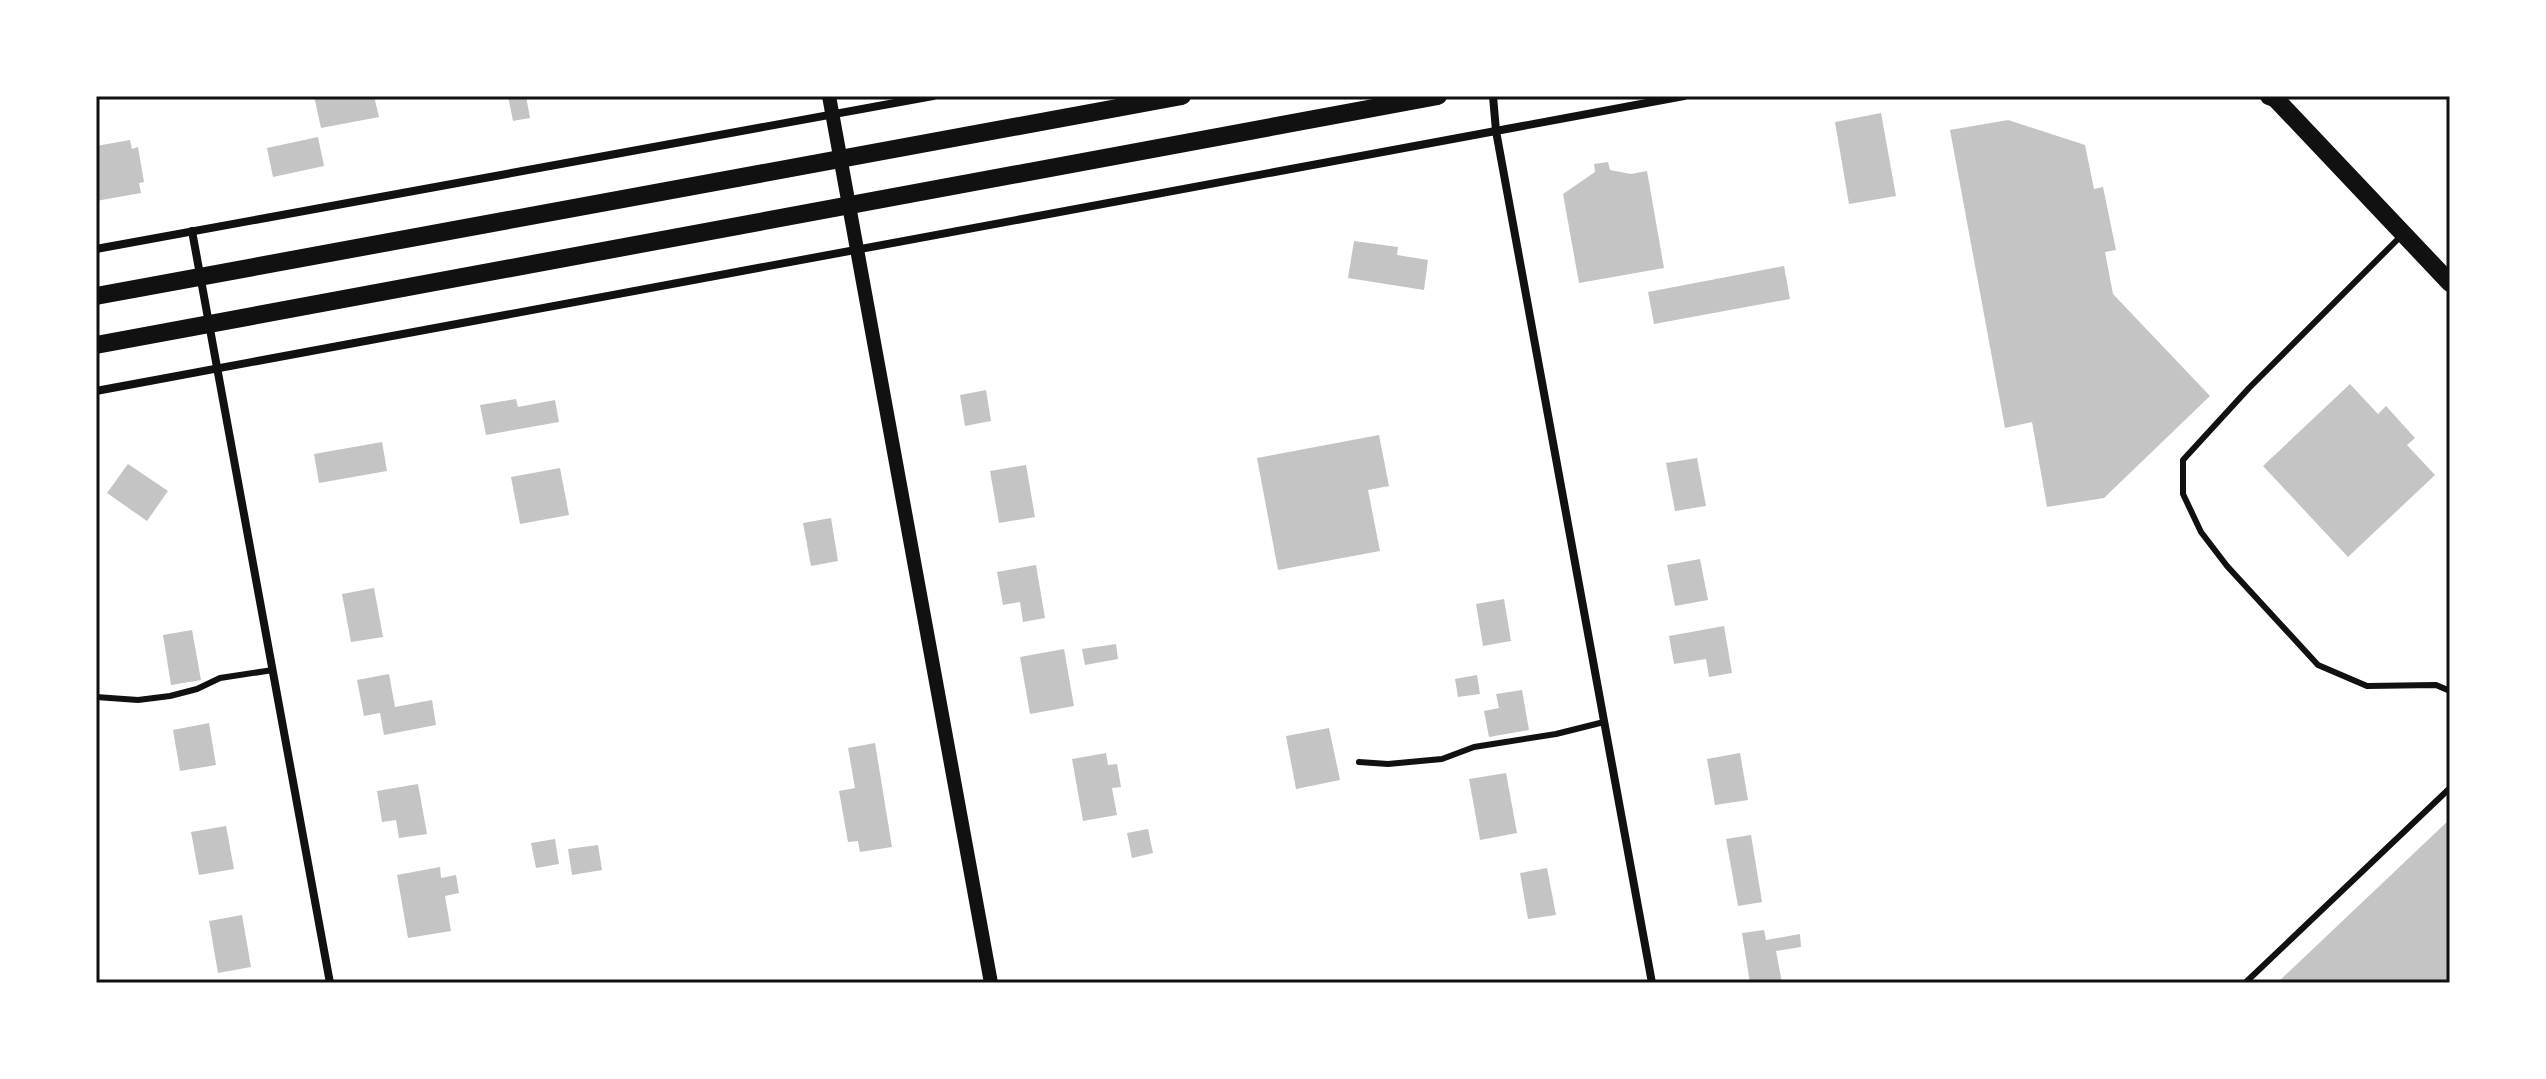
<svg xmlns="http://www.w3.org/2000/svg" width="2546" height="1079" viewBox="0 0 2546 1079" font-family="'Exo 2',sans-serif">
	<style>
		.building { fill: #c4c4c4 }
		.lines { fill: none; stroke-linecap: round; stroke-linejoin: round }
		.service { stroke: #111; stroke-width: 6 }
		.minor { stroke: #111; stroke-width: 8 }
		.tertiary { stroke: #111; stroke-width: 14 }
		.primary { stroke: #111; stroke-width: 18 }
		.trunk { stroke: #111; stroke-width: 18 }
		.neatline { fill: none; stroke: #111; stroke-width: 3 }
	</style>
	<rect width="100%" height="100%" fill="#fff"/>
	<!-- building -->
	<g class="building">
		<path d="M314 96H374L379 117 321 128Z"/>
		<path d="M508 96H526L530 118 513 121Z"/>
		<path d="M1881 113 1896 196 1849 204 1835 122Z"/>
		<path d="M2008 120 2085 145 2094 189 2103 187 2116 250 2105 252 2113 294 2210 396 2104 498 2047 507 2032 422 2005 428 1950 130Z"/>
		<path d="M318 137 324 166 273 177 267 148Z"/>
		<path d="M130 140 132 149 138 147 144 182 139 183 141 193 96 201V146Z"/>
		<path d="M1608 162 1610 170 1631 174 1647 171 1664 268 1579 283 1563 194 1595 172 1594 164Z"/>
		<path d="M1354 241 1398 247 1397 255 1428 260 1424 290 1348 278Z"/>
		<path d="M1784 266 1790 299 1654 324 1648 292Z"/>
		<path d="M2350 384 2378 414 2386 406 2415 438 2407 445 2435 475 2348 557 2263 466Z"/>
		<path d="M986 390 991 421 965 426 960 395Z"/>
		<path d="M516 399 518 407 555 400 559 422 486 435 480 405Z"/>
		<path d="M1379 435 1389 486 1368 490 1380 551 1278 570 1257 458Z"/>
		<path d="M382 442 387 471 319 483 314 454Z"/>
		<path d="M1697 458 1706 506 1675 511 1666 463Z"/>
		<path d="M128 464 168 491 147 521 107 493Z"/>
		<path d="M1026 465 1035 517 999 523 990 471Z"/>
		<path d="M560 468 569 515 520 524 511 477Z"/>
		<path d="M831 518 838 561 811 566 803 523Z"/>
		<path d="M1700 559 1708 600 1675 606 1667 565Z"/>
		<path d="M1036 565 1045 618 1023 622 1020 602 1003 605 997 572Z"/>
		<path d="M374 588 383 637 351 642 342 594Z"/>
		<path d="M1504 599 1511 641 1483 646 1476 604Z"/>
		<path d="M1724 626 1732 673 1709 677 1706 659 1674 664 1669 636Z"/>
		<path d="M192 630 201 680 171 685 163 635Z"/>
		<path d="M1116 644 1118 659 1085 665 1082 649Z"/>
		<path d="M1064 649 1074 706 1030 714 1020 657Z"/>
		<path d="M389 674 395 707 432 700 436 725 384 735 380 713 364 716 357 680Z"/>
		<path d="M1477 675 1480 694 1458 697 1455 679Z"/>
		<path d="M1522 690 1529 730 1489 737 1484 711 1499 708 1496 694Z"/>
		<path d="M209 723 216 765 180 771 173 730Z"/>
		<path d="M1329 728 1340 780 1296 789 1286 736Z"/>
		<path d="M875 743 892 847 860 852 858 841 848 842 839 791 855 788 848 748Z"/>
		<path d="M1106 753 1108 765 1117 764 1121 787 1112 788 1117 815 1083 821 1072 759Z"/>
		<path d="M1740 753 1748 800 1715 805 1707 759Z"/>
		<path d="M1506 773 1517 833 1480 840 1469 779Z"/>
		<path d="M418 784 427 834 399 838 396 820 382 822 377 791Z"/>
		<path d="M2450 819V983H2277Z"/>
		<path d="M226 826 234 869 199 875 191 832Z"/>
		<path d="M1148 829 1153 853 1132 858 1127 833Z"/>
		<path d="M1751 835 1762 902 1738 906 1726 839Z"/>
		<path d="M555 839 559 864 536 868 531 843Z"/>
		<path d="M598 845 602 870 572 875 568 849Z"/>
		<path d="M440 867 441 878 456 875 459 893 445 896 451 931 408 938 397 875Z"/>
		<path d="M1547 868 1556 915 1528 919 1520 873Z"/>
		<path d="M242 915 251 967 218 973 209 921Z"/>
		<path d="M1764 930 1766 940 1800 934 1801 947 1776 951 1782 983H1750L1742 933Z"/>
	</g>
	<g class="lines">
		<!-- service -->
		<g class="service">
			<path d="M2401 236 2249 388 2183 460V494L2201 532 2227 566 2318 665 2367 686 2436 685 2450 691"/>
			<path d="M96 697 138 700 170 696 197 689 220 678 273 670"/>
			<path d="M1359 762 1388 764 1442 759 1474 747 1556 734 1604 722"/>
			<path d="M2245 983 2450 788"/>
		</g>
		<!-- minor -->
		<g class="minor">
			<path d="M1493 96 1496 131 1652 983"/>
			<path d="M192 231 330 983"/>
			<path d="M96 249 933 96"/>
			<path d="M96 391 1684 96"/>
		</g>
		<!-- tertiary -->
		<path class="tertiary" d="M829 96 991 983"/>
		<!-- primary -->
		<path class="primary" d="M2273 96 2450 283"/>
		<!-- trunk -->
		<g class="trunk">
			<path d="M2269 96 2277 99"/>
			<path d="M96 296 1182 96"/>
			<path d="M96 345 1438 96"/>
		</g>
	</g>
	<!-- border -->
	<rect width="2546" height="1079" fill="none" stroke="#ffffff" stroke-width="196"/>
	<rect x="98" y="98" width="2350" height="883" class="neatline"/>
</svg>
